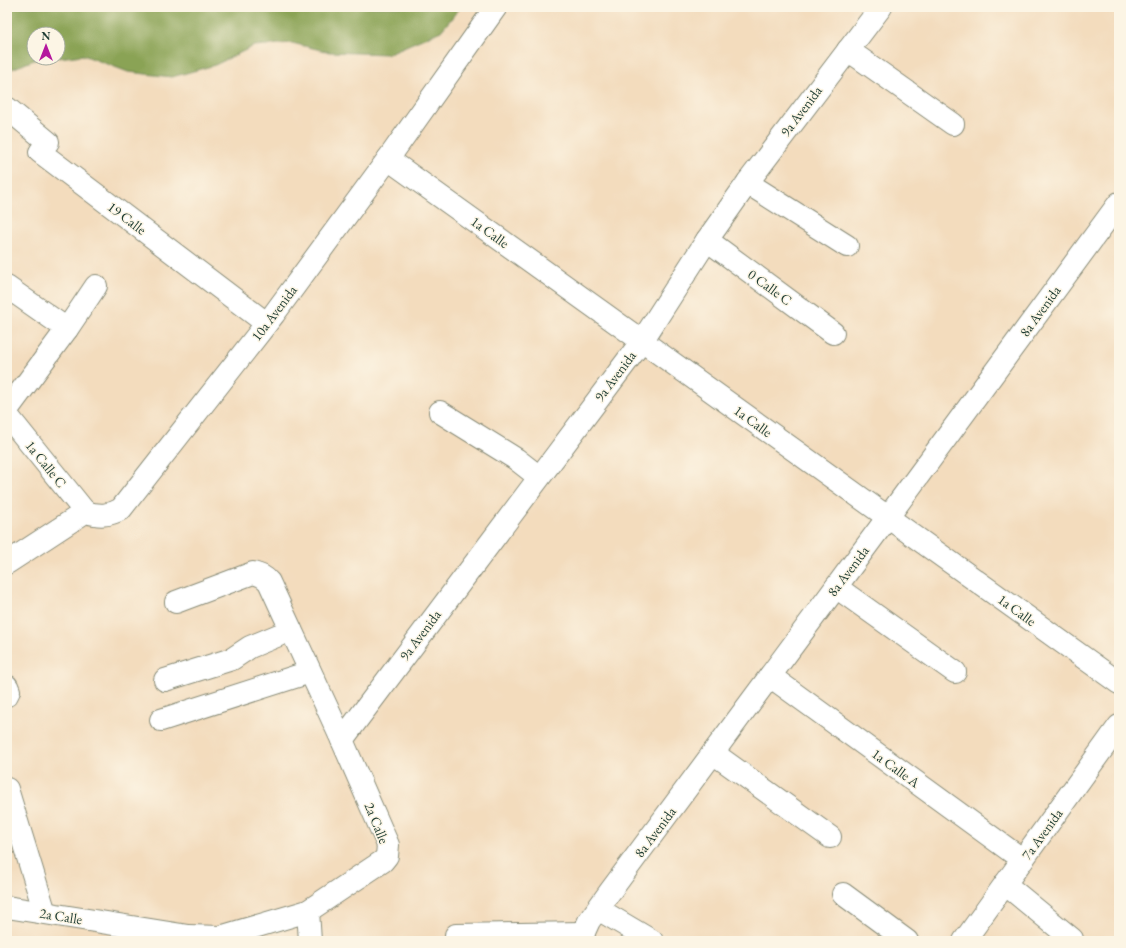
<svg xmlns="http://www.w3.org/2000/svg" width="1126" height="948" viewBox="0 0 1126 948" font-family="'EB Garamond',serif">
	<style>
		.forest { fill: #8aa354; stroke: #547044 }
		.lines { fill: none; stroke-linecap: round; stroke-linejoin: round }
		.minor-casing { stroke: #898c78; stroke-width: 24 }
		.minor { stroke: #fff; stroke-width: 22 }
		.labels { text-anchor: middle; stroke-width: 3; stroke-linejoin: round; paint-order: stroke }
		.street-label { font-size: 14px; fill: #1f3d34; stroke: #fcf5e5 }
	</style>
	<rect width="100%" height="100%" fill="#fcf5e5"/>
	<filter id="ink" filterUnits="userSpaceOnUse"><feTurbulence type="fractalNoise" baseFrequency=".025" numOctaves="2"/><feDisplacementMap in="SourceGraphic" scale="8" xChannelSelector="R" yChannelSelector="G"/><feConvolveMatrix kernelMatrix="1 2 1 2 8 2 1 2 1" color-interpolation-filters="sRGB"/></filter>
	<filter id="wash" filterUnits="userSpaceOnUse"><feTurbulence type="fractalNoise" baseFrequency=".012" numOctaves="4" result="noise"/><feDisplacementMap in="SourceGraphic" scale="16" xChannelSelector="R" yChannelSelector="G"/><feGaussianBlur stdDeviation="0.9" result="paint"/><feColorMatrix in="noise" values="0 0 0 0 0 0 0 0 0 0 0 0 0 0 0 0 0 1.4 0 .05"/><feComposite in="paint" operator="in"/></filter>
	<g filter="url(#wash)">
		<rect width="100%" height="100%" fill="#f3dcbd"/>
		<!-- forest -->
		<path class="forest" d="M7 7H461L441 31 387 54 329 52 292 43 254 46 215 65 172 77 128 72 83 55 58 58V34H34V58H53L34 60 7 71Z"/>
	</g>
	<g filter="url(#ink)">
		<g class="lines">
			<!-- minor casing -->
			<g class="minor-casing">
				<g id="minor">
					<path d="M848 50 953 124"/>
					<path d="M7 108 48 142 40 152 266 323"/>
					<path d="M388 159 1119 683"/>
					<path d="M748 182 757 189 847 246"/>
					<path d="M707 240 833 333"/>
					<path d="M7 287 67 329"/>
					<path d="M7 410 67 329 96 286"/>
					<path d="M440 412 516 459 539 477"/>
					<path d="M7 415 85 512"/>
					<path d="M7 563 85 512C99 516 109 516 121 509L274 314 388 159 496 7"/>
					<path d="M836 587 955 672"/>
					<path d="M770 676 1023 860"/>
					<path d="M165 680 232 659 250 647 291 630"/>
					<path d="M7 686 9 691 7 695"/>
					<path d="M161 720 310 672"/>
					<path d="M342 740 642 341 707 240 748 182 881 7"/>
					<path d="M713 753 830 837"/>
					<path d="M7 789 45 913"/>
					<path d="M1005 884 1072 939"/>
					<path d="M843 894 907 941"/>
					<path d="M7 907 188 936 220 937 308 911 383 861 387 856 388 845 342 740 269 582C264 576 260 575 253 573L176 602"/>
					<path d="M598 909 652 941"/>
					<path d="M308 911 310 941"/>
					<path d="M456 935 584 933"/>
					<path d="M580 941 589 921 609 893 888 517 1119 203"/>
					<path d="M964 941 1119 726"/>
				</g>
			</g>
			<!-- minor -->
			<use href="#minor" class="minor"/>
		</g>
	</g>
	<g class="labels">
		<!-- street labels -->
		<g class="street-label">
			<text transform="translate(801 111) rotate(-53)" y="5">9a Avenida</text>
			<text transform="translate(127 218) rotate(37)" y="5">19 Calle</text>
			<text transform="translate(490 232) rotate(36)" y="5">1a Calle</text>
			<text transform="translate(770 287) rotate(36)" y="5">0 Calle C</text>
			<text transform="translate(1040 311) rotate(-54)" y="5">8a Avenida</text>
			<text transform="translate(274 313) rotate(-53)" y="5">10a Avenida</text>
			<text transform="translate(615 376) rotate(-53)" y="5">9a Avenida</text>
			<text transform="translate(753 421) rotate(36)" y="5">1a Calle</text>
			<text transform="translate(46 464) rotate(51)" y="5">1a Calle C</text>
			<text transform="translate(848 571) rotate(-53)" y="5">8a Avenida</text>
			<text transform="translate(1017 610) rotate(36)" y="5">1a Calle</text>
			<text transform="translate(420 635) rotate(-53)" y="5">9a Avenida</text>
			<text transform="translate(896 768) rotate(36)" y="5">1a Calle A</text>
			<text transform="translate(377 823) rotate(68)" y="5">2a Calle</text>
			<text transform="translate(655 832) rotate(-53)" y="5">8a Avenida</text>
			<text transform="translate(1042 834) rotate(-54)" y="5">7a Avenida</text>
			<text transform="translate(61 916) rotate(9)" y="5">2a Calle</text>
		</g>
	</g>
	<!-- margin -->
	<rect width="1126" height="948" fill="none" stroke="#fcf5e5" stroke-width="24"/>
	<!-- north arrow -->
	<g transform="translate(46 46)"><circle r="19" fill="#fcf5e5" stroke="#a4ab9e"/>
	<path d="M0-3L7 15L0 10L-7 15Z" fill="#b5179e"/>
	<text y="-6" font-size="11" font-weight="bold" text-anchor="middle" fill="#1f3d34">N</text>
	</g>
</svg>
